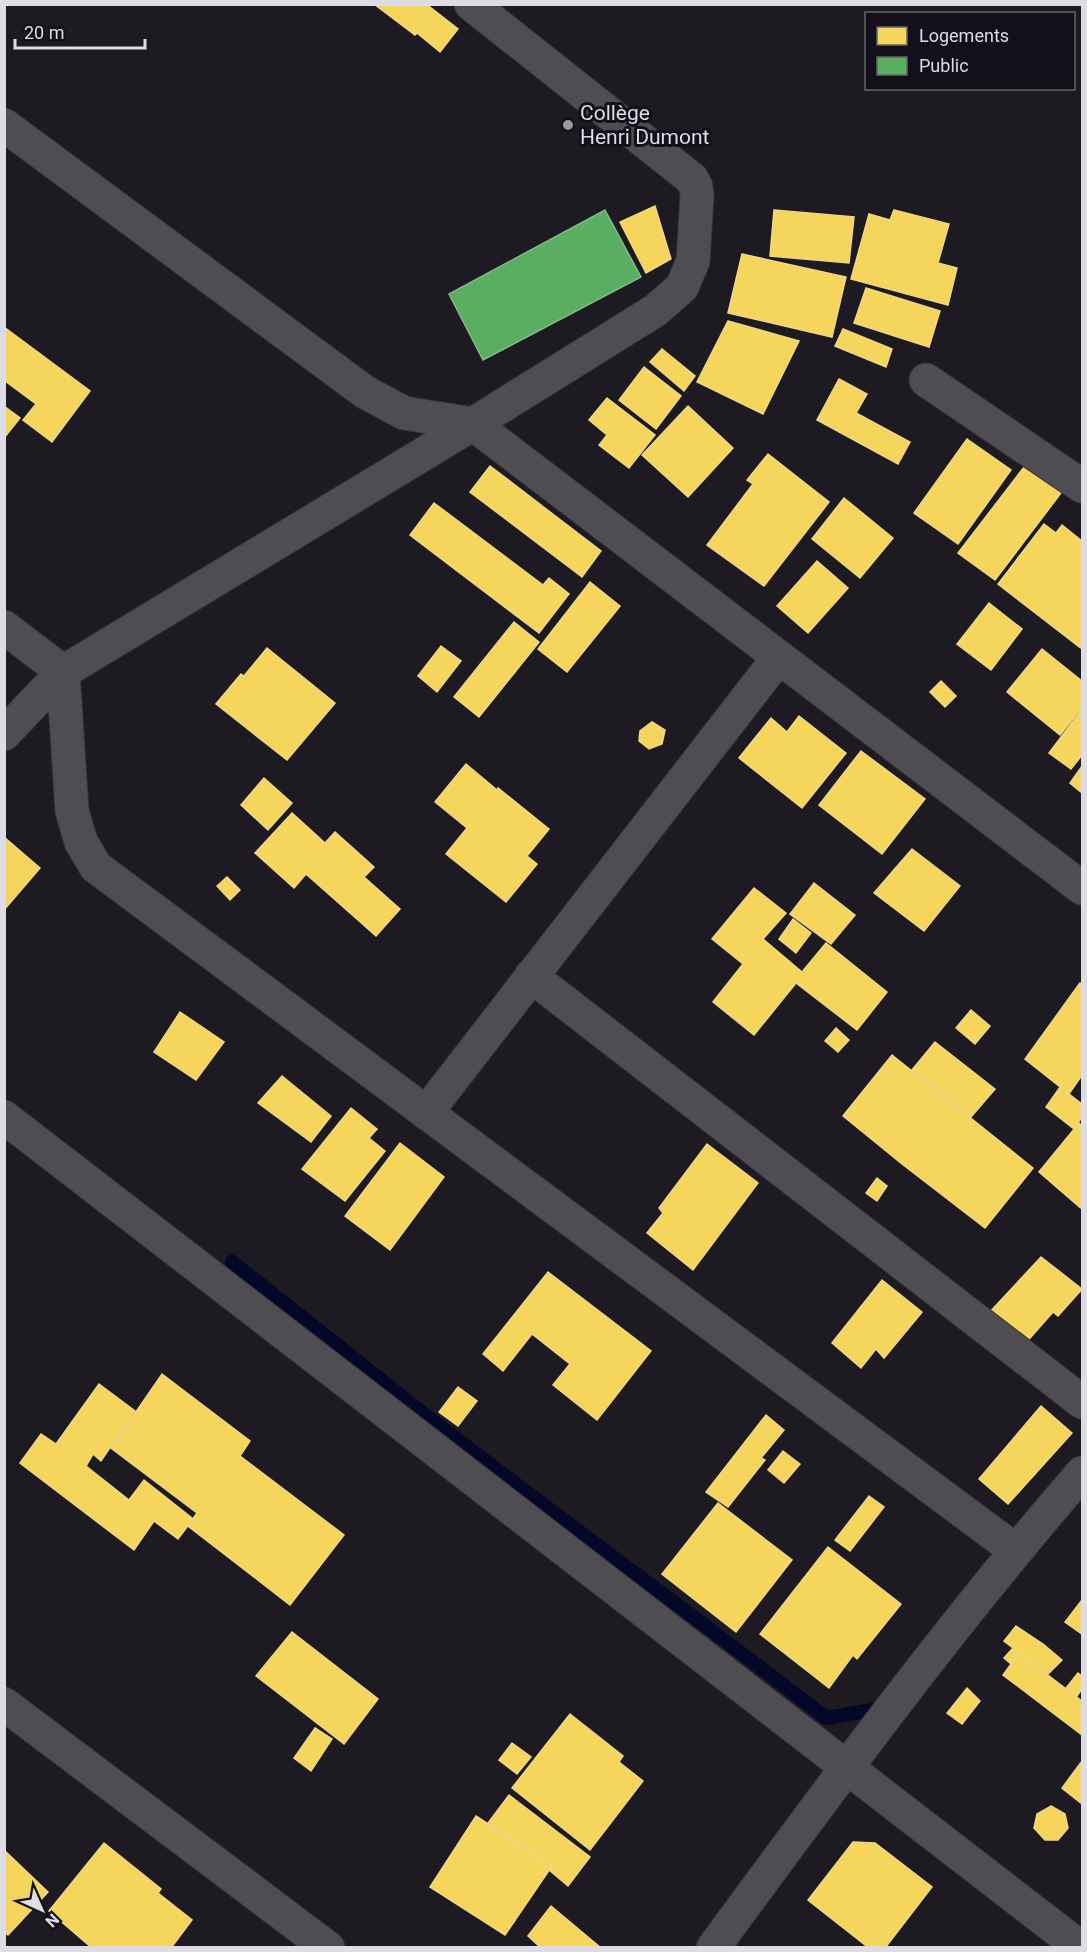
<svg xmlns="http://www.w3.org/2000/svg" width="1087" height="1952" viewBox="0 0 1087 1952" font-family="Roboto,sans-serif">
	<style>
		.homes { fill: #f6d55c; stroke: #efd785; stroke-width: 1.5 }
		.public { fill: #5aae61; stroke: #82bc88; stroke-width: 1.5 }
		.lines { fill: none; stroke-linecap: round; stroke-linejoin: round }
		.stream { stroke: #030728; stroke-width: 14 }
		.minor-casing { stroke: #363539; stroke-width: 35 }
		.minor { stroke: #4f4d52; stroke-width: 33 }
		.poi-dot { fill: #9a98a0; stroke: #13101a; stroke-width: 2 }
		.labels { text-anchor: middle; stroke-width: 6; stroke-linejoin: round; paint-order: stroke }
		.poi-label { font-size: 21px; fill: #dedce4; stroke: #13101a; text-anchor: start }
	</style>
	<rect width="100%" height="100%" fill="#1d1b21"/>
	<!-- homes -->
	<g class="homes">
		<path d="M374 4H426L458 29 440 52 417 33 415 35Z"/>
		<path d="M655 206 671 259 646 273 620 222Z"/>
		<path d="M774 210 854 217 849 263 770 256Z"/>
		<path d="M894 210 949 224 938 263 957 268 948 305 851 279 869 214 890 220Z"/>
		<path d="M742 254 846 277 832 337 728 313Z"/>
		<path d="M866 288 940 311 929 347 854 323Z"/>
		<path d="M728 321 799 341 763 414 697 382Z"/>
		<path d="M4 327 90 391 52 442 23 420 36 404 4 380Z"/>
		<path d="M843 329 892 349 886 367 835 346Z"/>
		<path d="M662 349 695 376 684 391 650 362Z"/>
		<path d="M644 367 681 396 656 429 619 400Z"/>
		<path d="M839 379 867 394 856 413 910 442 898 464 817 420Z"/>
		<path d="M607 398 655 435 629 468 599 445 607 435 589 420Z"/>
		<path d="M4 406 20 418 4 438Z"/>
		<path d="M688 406 733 448 688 497 642 455Z"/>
		<path d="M967 439 1011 470 958 544 914 513Z"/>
		<path d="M768 454 829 502 764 586 707 545 753 484 747 480Z"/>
		<path d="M1028 462 1064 489 995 580 958 553Z"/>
		<path d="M490 466 601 551 582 577 470 492Z"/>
		<path d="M844 498 893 538 860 578 812 539Z"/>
		<path d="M434 503 543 585 549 578 569 594 539 633 410 535Z"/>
		<path d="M1044 524 1056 533 1062 525 1082 541V649L998 584Z"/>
		<path d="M817 561 848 588 808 633 777 606Z"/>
		<path d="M590 582 620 606 567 672 538 649Z"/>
		<path d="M989 603 1022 629 991 670 957 644Z"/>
		<path d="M514 622 539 642 479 717 454 697Z"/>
		<path d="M441 646 461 661 437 692 418 676Z"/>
		<path d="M267 648 335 703 287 760 216 704 241 674 244 676Z"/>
		<path d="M1042 649 1082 681V707L1060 735 1007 692Z"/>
		<path d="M941 681 956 696 945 707 930 692Z"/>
		<path d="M1082 709V755L1071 769 1049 753Z"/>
		<path d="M799 716 846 753 802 808 739 758 771 718 787 732Z"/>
		<path d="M652 722 665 730 662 744 649 749 639 741 640 731Z"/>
		<path d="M861 751 925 799 882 854 819 805Z"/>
		<path d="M466 764 497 790 498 788 549 829 527 856 537 864 506 902 446 854 467 828 435 802Z"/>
		<path d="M1082 766V793L1070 783Z"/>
		<path d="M264 778 292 803 268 830 241 805Z"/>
		<path d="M292 813 325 843 335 832 374 867 364 877 400 909 376 936 306 874 294 888 255 853Z"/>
		<path d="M4 837 40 868 4 910Z"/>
		<path d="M912 849 960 886 924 931 874 893Z"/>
		<path d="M227 877 240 890 230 900 217 886Z"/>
		<path d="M814 883 855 915 831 944 790 914Z"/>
		<path d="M754 888 786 913 763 939 802 972 826 943 887 992 857 1030 796 983 754 1035 713 1002 743 964 712 939Z"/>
		<path d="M793 919 811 933 796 953 779 939Z"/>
		<path d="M1080 983 1082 985V1075L1069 1094 1025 1059Z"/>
		<path d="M971 1010 990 1026 975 1044 956 1028Z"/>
		<path d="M180 1012 224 1042 196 1080 154 1052Z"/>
		<path d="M836 1028 849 1040 838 1052 825 1041Z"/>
		<path d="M935 1042 995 1089 971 1117 912 1070Z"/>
		<path d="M892 1055 1033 1168 985 1228 902 1164 843 1116Z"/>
		<path d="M282 1076 331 1116 311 1142 258 1103Z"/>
		<path d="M1060 1087 1082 1104V1117L1074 1129 1046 1107Z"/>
		<path d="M351 1108 377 1129 369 1138 385 1151 345 1201 302 1169Z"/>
		<path d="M1079 1123 1082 1126V1209L1039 1172Z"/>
		<path d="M400 1143 444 1177 390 1250 345 1216Z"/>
		<path d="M707 1144 758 1183 693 1270 647 1233 663 1213 659 1208Z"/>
		<path d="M877 1178 887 1186 877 1201 866 1193Z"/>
		<path d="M1041 1257 1082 1289 1058 1316 1053 1312 1024 1345 988 1314Z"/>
		<path d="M548 1272 651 1351 597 1420 553 1385 570 1364 532 1334 503 1371 483 1354Z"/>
		<path d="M882 1280 922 1312 884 1358 876 1349 861 1368 832 1343Z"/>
		<path d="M162 1374 250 1441 240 1456 344 1535 290 1605 188 1526 197 1513 111 1448Z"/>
		<path d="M99 1384 135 1411 101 1461 93 1454 86 1466 129 1500 144 1480 193 1519 178 1539 154 1521 134 1550 20 1463 41 1434 56 1444Z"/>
		<path d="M458 1387 477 1401 458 1426 439 1412Z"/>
		<path d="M1041 1406 1072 1433 1008 1504 979 1479Z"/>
		<path d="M766 1415 784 1430 761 1458 765 1460 728 1507 706 1492Z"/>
		<path d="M783 1451 800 1464 784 1483 768 1470Z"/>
		<path d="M869 1496 884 1507 850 1551 835 1540Z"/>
		<path d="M718 1503 792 1560 736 1632 662 1574Z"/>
		<path d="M828 1547 901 1604 857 1659 853 1655 829 1688 760 1634Z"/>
		<path d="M1082 1600V1634L1065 1622Z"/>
		<path d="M1016 1626 1043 1644 1062 1660 1048 1674 1019 1653 1011 1664 1004 1658 1013 1648 1004 1641Z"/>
		<path d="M292 1632 378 1699 344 1744 256 1676Z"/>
		<path d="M1019 1653 1082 1701V1735L1003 1675Z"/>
		<path d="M1078 1673 1082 1676V1689L1077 1696 1066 1688Z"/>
		<path d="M967 1688 980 1701 962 1724 947 1713Z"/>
		<path d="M570 1714 623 1756 619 1762 643 1781 590 1850 512 1788Z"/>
		<path d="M315 1728 332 1739 311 1771 294 1758Z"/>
		<path d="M512 1743 531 1757 517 1774 499 1760Z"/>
		<path d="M1082 1761V1804L1062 1788Z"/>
		<path d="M509 1795 590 1857 568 1886 549 1870 552 1866 488 1823Z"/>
		<path d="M1051 1806 1065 1814 1068 1828 1058 1840H1045L1034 1828 1037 1814Z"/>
		<path d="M476 1816 552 1866 505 1935 430 1887Z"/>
		<path d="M853 1842 875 1843 932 1887 885 1948H869L808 1900Z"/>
		<path d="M104 1843 161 1889 158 1893 192 1920 171 1948H92L49 1911Z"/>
		<path d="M4 1850 48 1892 8 1935 4 1932Z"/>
		<path d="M551 1906 601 1948H541L528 1936Z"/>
	</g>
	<!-- public -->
	<path class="public" d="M605 210 641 277 483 360 449 294Z"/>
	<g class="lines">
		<!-- stream -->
		<path class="stream" d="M232 1262C292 1308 350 1356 410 1403 547 1510 689 1611 826 1718L878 1709 884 1701"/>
		<!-- minor casing -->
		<g class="minor-casing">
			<g id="minor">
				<path d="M4 125 365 392 404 413 473 424 1082 888"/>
				<path d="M926 380 1082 486"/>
				<path d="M4 627 63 672 72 811 81 842 96 867 1015 1550"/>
				<path d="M4 734 63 672 473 424 656 310 682 287 693 261 697 196 696 187 692 179 471 4"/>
				<path d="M531 976 1082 1402"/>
				<path d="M426 1113 779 657"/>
				<path d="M4 1117 1081 1948"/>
				<path d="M4 1704 328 1948"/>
				<path d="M713 1948C832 1786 951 1624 1082 1473"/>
			</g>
		</g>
		<!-- minor -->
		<use href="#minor" class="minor"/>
	</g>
	<!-- markers -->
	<circle class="poi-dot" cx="568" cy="125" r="6"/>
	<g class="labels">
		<!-- poi labels -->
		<g class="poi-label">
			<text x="580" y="120">Collège<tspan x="580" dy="24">Henri Dumont</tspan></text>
		</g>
	</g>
	<!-- border -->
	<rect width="1087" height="1952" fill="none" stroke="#dedce4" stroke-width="12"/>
	<!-- legend -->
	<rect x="865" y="12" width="210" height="78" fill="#13101a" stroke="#64626b" stroke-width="1.5"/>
	<rect x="877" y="27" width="30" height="18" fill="#f6d55c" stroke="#64626b" stroke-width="1.5"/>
	<text x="919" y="42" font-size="18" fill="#dedce4">Logements</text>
	<rect x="877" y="57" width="30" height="18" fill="#5aae61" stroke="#64626b" stroke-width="1.5"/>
	<text x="919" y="72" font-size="18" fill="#dedce4">Public</text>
	<!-- north arrow -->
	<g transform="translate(42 1910) rotate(135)" stroke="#13101a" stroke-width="4.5" paint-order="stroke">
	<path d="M0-4.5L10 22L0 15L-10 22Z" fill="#dedce4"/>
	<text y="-9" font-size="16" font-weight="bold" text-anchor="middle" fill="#dedce4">N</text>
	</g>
	<!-- scale -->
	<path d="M15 39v9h130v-9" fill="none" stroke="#dedce4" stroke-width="3"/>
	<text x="24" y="39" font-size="18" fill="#dedce4" stroke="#13101a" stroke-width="4.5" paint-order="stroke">20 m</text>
</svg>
